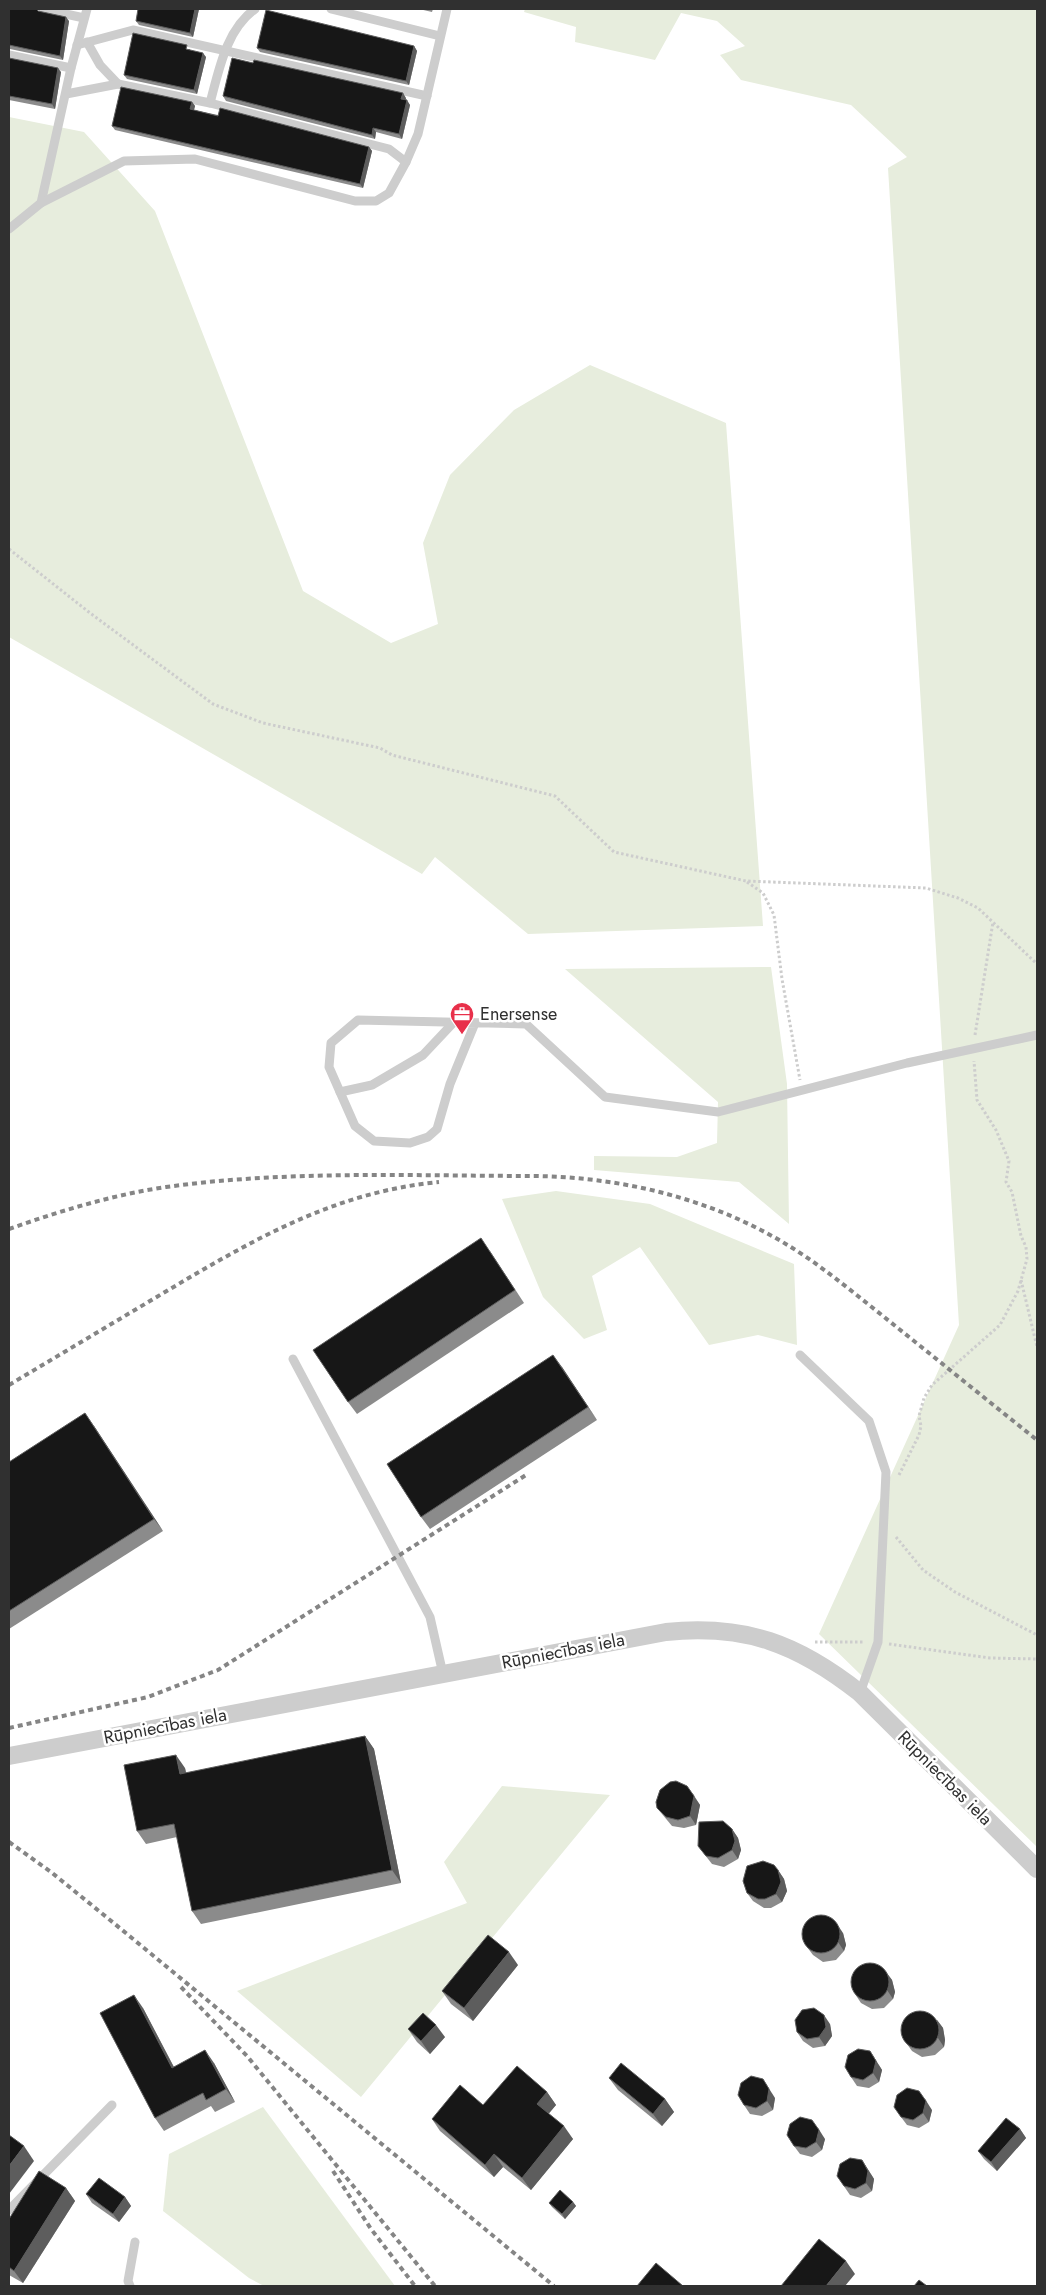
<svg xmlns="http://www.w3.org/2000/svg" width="1046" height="2295" viewBox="0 0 1046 2295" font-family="Jost,sans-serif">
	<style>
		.green { fill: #e7eddd }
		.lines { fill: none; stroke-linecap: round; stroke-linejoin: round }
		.path { stroke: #cdcdcd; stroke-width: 3; stroke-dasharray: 2.5 2.5; stroke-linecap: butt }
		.service { stroke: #cdcdcd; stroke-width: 9 }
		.minor { stroke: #cdcdcd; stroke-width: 18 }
		.rail { stroke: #858585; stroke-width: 4; stroke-dasharray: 5 4; stroke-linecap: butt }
		.wall { fill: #8b8b8b }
		.shaded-wall { fill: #5d5d5d }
		.building { fill: #171717; stroke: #5d5d5d }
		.labels { text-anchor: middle; stroke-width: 5; stroke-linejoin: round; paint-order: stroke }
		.poi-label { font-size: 18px; fill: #303030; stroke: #fff; text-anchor: start }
		.street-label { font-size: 18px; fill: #303030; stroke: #fff }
	</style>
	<rect width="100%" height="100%" fill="#fff"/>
	<!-- green -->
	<g class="green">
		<path d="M525 9H1037V1847L819 1634 959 1325 888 168 907 157 851 105 741 80 720 55 745 46 717 21 681 13 655 60 575 42 576 27 524 12Z"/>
		<path d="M9 117 84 132 155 211 303 591 391 643 438 624 423 543 450 475 514 410 590 365 726 423 763 926 528 934 435 857 422 874 9 637Z"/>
		<path d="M771 967 787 1084 789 1224 739 1182 594 1170V1156L677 1157 717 1143 718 1102 565 969Z"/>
		<path d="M556 1191 650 1204 794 1264 797 1345 758 1335 709 1345 640 1247 592 1276 607 1330 584 1339 543 1297 502 1199Z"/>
		<path d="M502 1786 610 1795 361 2097 237 1991 467 1903 444 1862Z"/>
		<path d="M263 2107 395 2286H264L249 2278 163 2211 169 2154Z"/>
	</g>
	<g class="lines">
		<!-- path -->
		<g class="path">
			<path d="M9 549 90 613 213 704 263 723 380 748 392 755 555 796 614 852 746 881 926 888 958 898 978 908 1037 964"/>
			<path d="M747 882 763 893 774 915 782 979 800 1080"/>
			<path d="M975 1035 993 922"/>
			<path d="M1021 1280 1037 1347"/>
			<path d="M899 1475 919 1435 921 1426 919 1416 924 1398 932 1385 1000 1325 1018 1291 1027 1259 1026 1247 1021 1236 1012 1192 1006 1182 1009 1161 996 1130 977 1100 974 1061"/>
			<path d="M896 1537 923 1570 955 1592 1037 1635"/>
			<path d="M815 1642H865"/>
			<path d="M889 1644 990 1658 1037 1659"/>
		</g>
		<!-- service -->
		<g class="service">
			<path d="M43 9 84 18"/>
			<path d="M331 9 440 36"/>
			<path d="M87 42 100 65 118 84"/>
			<path d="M77 45 133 30 427 96"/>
			<path d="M9 55 71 68"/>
			<path d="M66 94 118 84 210 103 389 149 406 162"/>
			<path d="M210 103C219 70 226 30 255 9"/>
			<path d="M41 203 71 68 87 9"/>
			<path d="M9 229 41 203 124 161 195 159 355 201H376L389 193 406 162 418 134 447 9"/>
			<path d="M475 1023 450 1084 437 1129 428 1137 410 1143 374 1141 355 1126 329 1067 331 1043 358 1020 526 1024 605 1097 718 1112 907 1063 1037 1035"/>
			<path d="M340 1092 372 1085 423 1055 454 1022"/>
			<path d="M800 1355 869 1421 886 1472 878 1642 860 1693"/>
			<path d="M293 1359 430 1617 443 1674"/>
			<path d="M9 2210 112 2105"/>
			<path d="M130 2286 128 2281 135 2242"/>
		</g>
		<!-- minor -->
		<path class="minor" d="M9 1756 666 1632C746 1624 798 1644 860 1693L1037 1869"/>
		<!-- rail -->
		<g class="rail">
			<path d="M9 1229C60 1211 112 1195 166 1187 288 1170 414 1176 537 1176 635 1178 731 1204 812 1261 844 1284 874 1309 904 1333 949 1369 993 1405 1037 1440"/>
			<path d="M9 1385C61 1354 113 1323 165 1292 253 1240 334 1192 439 1182"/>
			<path d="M9 1728 148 1697 218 1670 526 1475"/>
			<path d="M9 1842 51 1872 110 1920 554 2286"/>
			<path d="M181 1987 247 2056 435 2286"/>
			<path d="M333 2171 371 2229 415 2286"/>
		</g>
	</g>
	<!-- wall -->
	<g class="wall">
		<path d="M9 9H37L38 11 69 21 63 60 10 49H9Z"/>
		<path d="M199 9 193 37 139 25 136 21Z"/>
		<path d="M419 9H433L432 12Z"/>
		<path d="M414 46 417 51 409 85 260 52 257 48Z"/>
		<path d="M190 49V50L206 57 197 94 127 79 124 75Z"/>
		<path d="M9 58 61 72 55 109 9 100Z"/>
		<path d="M223 96 406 98 405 100 410 105 402 139 376 132 375 139 226 101Z"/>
		<path d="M192 102 195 106 194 110 369 147 372 151 363 188 115 130 112 126Z"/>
		<path d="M490 1251 524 1303 357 1414 348 1402Z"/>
		<path d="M562 1367 597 1420 430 1529 421 1517Z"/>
		<path d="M94 1426 163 1531 9 1629V1462Z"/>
		<path d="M365 1736 374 1749 401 1883 201 1924 192 1911 177 1837 146 1844 137 1831 185 1768 186 1773Z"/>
		<path d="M693 1794 700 1805 696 1825 684 1828 672 1826 657 1808Z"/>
		<path d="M732 1829 738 1838 741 1850 738 1859 724 1867 712 1864 698 1846Z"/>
		<path d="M778 1870 784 1879 787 1891 782 1902 771 1908H764L753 1901 747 1893Z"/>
		<path d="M843 1933 846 1945 844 1951 836 1960 823 1962 813 1955 807 1947Z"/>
		<path d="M518 1965 473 2021 451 2004 442 1991Z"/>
		<path d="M886 1972 892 1980 895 1992 893 1999 884 2008 872 2009 861 2003 855 1994Z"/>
		<path d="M143 2008 174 2067 214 2063 235 2102 215 2112 211 2106 164 2131 155 2118Z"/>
		<path d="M937 2020 943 2028 945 2040 944 2047 935 2055 922 2057 912 2051 902 2037Z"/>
		<path d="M830 2024 832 2036 825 2046 813 2048 803 2041 797 2032Z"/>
		<path d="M408 2029 445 2037 430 2054 417 2042Z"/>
		<path d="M870 2051 882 2070 879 2082 869 2088 857 2086 851 2077Z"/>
		<path d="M609 2078 665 2099 674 2112 662 2126 618 2090Z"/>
		<path d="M547 2092 556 2105 548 2114 573 2139 531 2190 503 2167 494 2177 440 2131 432 2119 483 2105Z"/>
		<path d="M775 2098 773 2110 762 2116 750 2114 744 2105Z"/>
		<path d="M932 2110 929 2122 919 2128 907 2125 901 2117Z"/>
		<path d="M1020 2129 1026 2138 997 2171 984 2159 978 2151Z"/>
		<path d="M825 2139 822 2150 812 2157 800 2154 794 2146Z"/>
		<path d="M862 2160 874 2179 872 2191 861 2198 850 2195 837 2176Z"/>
		<path d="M66 2188 75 2201 23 2283 9 2275V2219Z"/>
		<path d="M86 2194 125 2197 131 2206 119 2222 92 2203Z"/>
		<path d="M573 2202 576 2206 565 2219 552 2207 549 2203Z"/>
	</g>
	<!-- shaded-wall -->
	<g class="shaded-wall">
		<path d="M195 9H199L193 37 190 33Z"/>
		<path d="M66 17 69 21 63 60 60 56Z"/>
		<path d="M414 46 417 51 409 85 406 81Z"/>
		<path d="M203 53 206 57 197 94 194 90Z"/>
		<path d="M58 68 61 72 55 109 52 104Z"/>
		<path d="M403 93 406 98 404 103 401 99Z"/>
		<path d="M407 100 410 105 402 139 399 134Z"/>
		<path d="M192 102 195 106 193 113 190 109Z"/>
		<path d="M373 128 376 132 375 139 372 135Z"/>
		<path d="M369 147 372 151 363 188 360 184Z"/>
		<path d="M553 1355 562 1367 597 1420 588 1407Z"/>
		<path d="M85 1413 94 1426 163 1531 154 1519Z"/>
		<path d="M365 1736 374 1749 401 1883 392 1870Z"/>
		<path d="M176 1755 185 1768 189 1787 180 1774Z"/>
		<path d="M687 1786 700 1805 696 1825 690 1816Z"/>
		<path d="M732 1829 738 1838 741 1850 738 1859 732 1850Z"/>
		<path d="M778 1870 784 1879 787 1891 782 1902 776 1894Z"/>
		<path d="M837 1924 843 1933 846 1945 844 1951 838 1942Z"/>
		<path d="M509 1952 518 1965 473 2021 464 2008Z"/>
		<path d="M886 1972 892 1980 895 1992 893 1999 887 1990Z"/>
		<path d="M134 1995 143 2008 181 2081 172 2068Z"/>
		<path d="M824 2015 830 2024 832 2036 825 2046 819 2037Z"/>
		<path d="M937 2020 943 2028 945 2040 944 2047 938 2038Z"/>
		<path d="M436 2025 445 2037 430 2054 421 2041Z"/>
		<path d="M205 2050 214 2063 235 2102 226 2089Z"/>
		<path d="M870 2051 882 2070 879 2082 873 2073Z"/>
		<path d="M763 2079 775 2098 773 2110 767 2101Z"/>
		<path d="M547 2092 556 2105 546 2117 537 2104Z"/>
		<path d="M665 2099 674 2112 662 2126 653 2114Z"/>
		<path d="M925 2099 932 2110 929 2122 923 2113Z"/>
		<path d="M564 2126 573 2139 531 2190 522 2178Z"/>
		<path d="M818 2128 825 2139 822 2150 816 2142Z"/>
		<path d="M1020 2129 1026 2138 997 2171 991 2162Z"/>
		<path d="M24 2146 34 2161 9 2194V2166Z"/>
		<path d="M494 2154 503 2167 494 2177 485 2165Z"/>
		<path d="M862 2160 874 2179 872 2191 866 2183Z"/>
		<path d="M66 2188 75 2201 23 2283 14 2271Z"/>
		<path d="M125 2197 131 2206 119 2222 113 2214Z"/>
		<path d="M573 2202 576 2206 565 2219 562 2214Z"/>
		<path d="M846 2261 855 2274 845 2286H826Z"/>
	</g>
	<!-- building -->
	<g class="building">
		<path d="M9 9H36L38 11 66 17 60 56 9 45Z"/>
		<path d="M138 9H195L190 33 136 21Z"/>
		<path d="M266 10 414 46 406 81 257 48Z"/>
		<path d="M133 33 187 45 186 49 203 53 194 90 124 75Z"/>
		<path d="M9 58 58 68 52 104 9 96Z"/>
		<path d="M232 58 253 63 254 60 403 93 401 99 407 100 399 134 373 128 372 135 223 96Z"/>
		<path d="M121 87 192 102 190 109 218 116 220 108 369 147 360 184 112 126Z"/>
		<path d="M481 1238 515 1290 348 1402 313 1350Z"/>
		<path d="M553 1355 588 1407 421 1517 387 1464Z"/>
		<path d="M85 1413 154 1519 9 1611V1462Z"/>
		<path d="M365 1736 392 1870 192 1911 174 1824 137 1831 124 1765 176 1755 180 1774Z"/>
		<path d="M676 1781 687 1786 694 1796 690 1816 678 1820 666 1817 657 1808 656 1802 660 1790 670 1782Z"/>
		<path d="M723 1821 732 1829 735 1841 732 1850 718 1858 706 1856 698 1846 699 1822Z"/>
		<path d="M763 1861 774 1865 778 1870 781 1882 776 1894 765 1899H758L747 1893 743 1881 747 1866Z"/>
		<circle cx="821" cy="1934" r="19"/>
		<path d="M488 1935 509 1952 464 2008 442 1991Z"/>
		<circle cx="870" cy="1982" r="19"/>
		<path d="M134 1995 172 2068 205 2050 226 2089 206 2100 203 2093 155 2118 100 2013Z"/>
		<path d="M814 2008 824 2015 826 2027 819 2037 807 2039 797 2032 795 2020 802 2010Z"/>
		<circle cx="920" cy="2030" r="19"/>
		<path d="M423 2013 436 2025 421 2041 408 2029Z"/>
		<path d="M858 2049 870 2051 876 2061 873 2073 863 2080 851 2077 845 2067 848 2055Z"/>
		<path d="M621 2063 665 2099 653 2114 609 2078Z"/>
		<path d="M517 2066 547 2092 537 2104 564 2126 522 2178 494 2154 485 2165 432 2119 460 2085 483 2105Z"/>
		<path d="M751 2076 763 2079 769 2089 767 2101 756 2108 744 2105 738 2095 741 2083Z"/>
		<path d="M907 2088 919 2091 926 2101 923 2113 913 2120 901 2117 894 2107 897 2095Z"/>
		<path d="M800 2117 812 2120 819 2130 816 2142 806 2148 794 2146 787 2135 790 2124Z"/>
		<path d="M1006 2118 1020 2129 991 2162 978 2151Z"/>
		<path d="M9 2135 24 2146 9 2166Z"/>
		<path d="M850 2158 862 2160 868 2171 866 2183 855 2189 844 2186 837 2176 840 2164Z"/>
		<path d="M39 2171 66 2188 14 2271 9 2267V2219Z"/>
		<path d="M99 2178 125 2197 113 2214 86 2194Z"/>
		<path d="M560 2190 573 2202 562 2214 549 2203Z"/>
		<path d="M819 2239 846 2261 826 2286H781Z"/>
		<path d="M656 2263 683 2286H637Z"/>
		<path d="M919 2280 927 2286H914Z"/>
	</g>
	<!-- icons -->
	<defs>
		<g id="office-pin" transform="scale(1.25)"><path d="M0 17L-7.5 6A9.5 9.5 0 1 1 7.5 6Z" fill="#e8304a" stroke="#fff"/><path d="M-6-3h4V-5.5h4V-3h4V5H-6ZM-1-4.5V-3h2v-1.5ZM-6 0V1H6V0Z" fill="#fff"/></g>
	</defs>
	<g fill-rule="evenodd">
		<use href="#office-pin" x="462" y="1014"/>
	</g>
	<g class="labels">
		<!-- poi labels -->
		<g class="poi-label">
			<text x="480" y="1020">Enersense</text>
		</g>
		<!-- street labels -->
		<g class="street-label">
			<text transform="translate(563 1651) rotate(-11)" y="6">Rūpniecības iela</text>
			<text transform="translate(165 1726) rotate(-11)" y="6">Rūpniecības iela</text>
			<text transform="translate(945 1778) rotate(45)" y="6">Rūpniecības iela</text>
		</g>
	</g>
	<!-- border -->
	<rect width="1046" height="2295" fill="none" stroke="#303030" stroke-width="20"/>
</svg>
